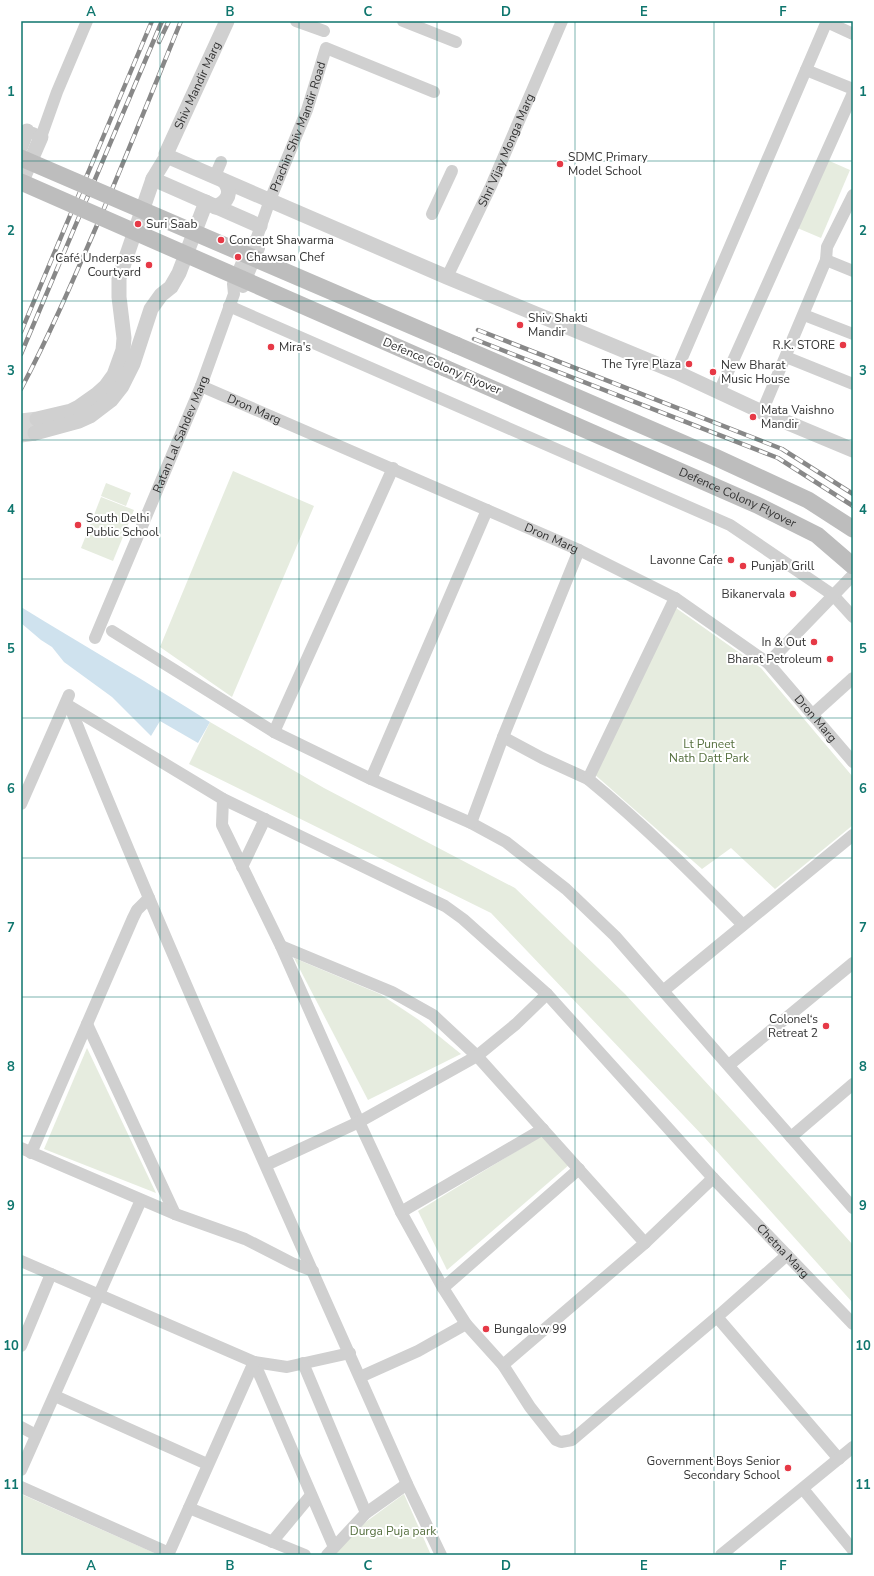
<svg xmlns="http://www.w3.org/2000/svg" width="874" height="1576" viewBox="0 0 874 1576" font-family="'Nunito Sans',sans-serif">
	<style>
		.green { fill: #e6ecdf }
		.water { fill: #cfe2ee }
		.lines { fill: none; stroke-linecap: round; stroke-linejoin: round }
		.tertiary-tunnel { stroke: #d6d6d6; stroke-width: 15; stroke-dasharray: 15 8; stroke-linecap: butt }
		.minor { stroke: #d0d0d0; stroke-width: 12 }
		.tertiary { stroke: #d0d0d0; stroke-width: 15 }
		.secondary { stroke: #bdbdbd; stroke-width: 17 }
		.rail-casing { stroke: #888; stroke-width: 4.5 }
		.rail { stroke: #fff; stroke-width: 3; stroke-dasharray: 9; stroke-linecap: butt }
		.secondary-bridge { stroke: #bdbdbd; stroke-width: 17 }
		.grid { fill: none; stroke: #0f766e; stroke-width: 1; stroke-opacity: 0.55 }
		.poi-dot { fill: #e63946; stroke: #fff; stroke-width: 1.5 }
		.labels { text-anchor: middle; stroke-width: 4; stroke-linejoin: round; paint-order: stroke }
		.street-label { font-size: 12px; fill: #333; stroke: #fff }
		.poi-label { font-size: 12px; fill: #333; stroke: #fff; text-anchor: start }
		.park-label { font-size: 12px; fill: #56703f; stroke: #fff }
		.neatline { fill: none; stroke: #0f766e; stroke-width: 1.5 }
		.grid-label { font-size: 13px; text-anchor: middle; font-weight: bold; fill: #0f766e }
	</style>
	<rect width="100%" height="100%" fill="#fff"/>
	<!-- green -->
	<g class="green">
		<path d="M825 159 850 170 821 238 795 227Z"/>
		<path d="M233 471 314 506 232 697 160 647Z"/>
		<path d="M106 483 131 493 126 506 101 496Z"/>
		<path d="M101 497 134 510 113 561 81 548Z"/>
		<path d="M676 608 761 668 853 777V825L775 889 731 848 702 869 593 773Z"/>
		<path d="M210 722 324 788 515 888 625 994 758 1139 853 1245V1303L704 1137 491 913 189 764Z"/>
		<path d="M294 958 380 994 419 1020 461 1054 368 1100Z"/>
		<path d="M87 1048 156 1193 44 1149Z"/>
		<path d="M543 1135 570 1164 447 1270 418 1211Z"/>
		<path d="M21 1494 159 1555H21Z"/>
		<path d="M404 1494 431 1555H333L363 1524Z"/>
	</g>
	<!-- water -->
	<path class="water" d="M21 607C84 646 148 682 210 722L198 743 160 721 151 736 112 697 64 662 52 647 41 640 21 623Z"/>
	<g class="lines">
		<!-- tertiary-tunnel -->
		<g class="tertiary-tunnel">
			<path d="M21 421 37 419"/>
			<path d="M21 435 35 433"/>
		</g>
		<!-- minor -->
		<g class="minor">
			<path d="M296 21 324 31"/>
			<path d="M403 21 456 42"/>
			<path d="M827 22 853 34"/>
			<path d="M806 70 853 89"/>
			<path d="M33 133 41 137 57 92 87 21"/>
			<path d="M215 176 221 162"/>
			<path d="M432 214 452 171"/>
			<path d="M826 260 827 247 853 195"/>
			<path id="s1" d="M447 277 491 186 562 21"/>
			<path d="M243 287 259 248 256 240"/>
			<path d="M229 306 730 525 833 595 853 617"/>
			<path d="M804 315 853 334"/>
			<path d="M786 357 853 384"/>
			<path d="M676 372 827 21"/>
			<path id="s2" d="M201 386 579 550 675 598 768 663 853 762"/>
			<path d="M719 392 853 93"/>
			<path d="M762 412 826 260 853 271"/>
			<path d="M112 631 274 732 371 779 471 823 506 842 566 889 615 936 853 1208"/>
			<path id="s3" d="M95 638 201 386 234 294 233 284 249 245 256 240 270 200 307 110 326 48 434 92"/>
			<path d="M768 663 853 575"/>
			<path id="s4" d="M69 706 223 799 445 906 463 919 547 994 713 1178 853 1324"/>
			<path d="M70 707C175 969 293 1226 407 1484L441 1555"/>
			<path d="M812 715 853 678"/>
			<path d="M274 732 393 468"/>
			<path d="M503 737 542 758 588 779 675 598"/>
			<path d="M371 779 487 510"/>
			<path d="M588 779C643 824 693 874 743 925"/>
			<path d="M223 799 222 825 281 946 359 1122 401 1212 443 1288 466 1324 503 1365 530 1407 556 1440 561 1442 572 1440 717 1317 787 1255"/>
			<path d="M21 804 69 695"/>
			<path d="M471 823 503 737 579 550"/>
			<path d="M242 867 265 819"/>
			<path d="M281 946 392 992 433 1015 477 1056 645 1243"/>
			<path d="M663 991 853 835"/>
			<path d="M87 1024 175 1214"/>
			<path d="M729 1065 853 963"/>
			<path d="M791 1137 853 1084"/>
			<path d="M21 1148 175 1214 245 1239 292 1263 313 1271"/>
			<path d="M31 1153 133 918 137 910 149 898"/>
			<path d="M266 1165 359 1122 477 1056 516 1024 547 994"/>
			<path d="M401 1212 543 1129"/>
			<path d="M21 1261 254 1362 287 1367 350 1353"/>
			<path d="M443 1288 579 1169"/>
			<path d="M717 1317 839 1459"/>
			<path d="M21 1346 51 1274"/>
			<path d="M254 1362 334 1547"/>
			<path d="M303 1363 366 1513"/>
			<path d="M503 1365 645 1243 713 1178"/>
			<path d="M360 1377 418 1351 466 1324"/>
			<path d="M55 1396 207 1464"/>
			<path d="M21 1427 36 1435"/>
			<path d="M21 1470 141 1200"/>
			<path d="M21 1487 169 1553"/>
			<path d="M803 1489 853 1550"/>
			<path d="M189 1508 305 1555"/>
			<path d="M272 1542 311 1495"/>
			<path d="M168 1555 254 1362"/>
			<path d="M327 1555 366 1513 407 1484"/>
			<path d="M721 1555 853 1447"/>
		</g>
		<!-- tertiary -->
		<g class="tertiary">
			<path d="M21 146 27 131"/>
			<path d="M167 156 447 277 676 372 762 412 853 450"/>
			<path d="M153 179 260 226"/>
			<path d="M21 183 41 137"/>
			<path d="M215 207C228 202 233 192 224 181"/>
			<path id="s5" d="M37 419 71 411 79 407 96 395 106 386 114 375 123 350 124 338 119 297V278L153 179 167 156 166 154 227 21"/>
			<path d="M35 433 79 421 90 416 111 400 122 386 133 364 151 309 161 295 171 287 179 273 206 202"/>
		</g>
		<!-- secondary -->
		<g class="secondary">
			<path d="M456 345 715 457 808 500 853 529"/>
			<path id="s6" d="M445 368 757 505 817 535 853 566"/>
		</g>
		<!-- rail casing -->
		<g class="rail-casing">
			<g id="rail">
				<path d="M159 42 169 21"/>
				<path d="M478 330 782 449 853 494"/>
				<path d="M21 332 152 21"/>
				<path d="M474 339 778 458 853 506"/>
				<path d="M21 354 162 21"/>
				<path d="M21 389C48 338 71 285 94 232 124 162 152 92 181 21"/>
			</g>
		</g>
		<!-- rail -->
		<use href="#rail" class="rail"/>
		<!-- secondary-bridge -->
		<g class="secondary-bridge">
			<path d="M21 158 456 345"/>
			<path d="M21 182 445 368"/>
		</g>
	</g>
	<!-- grid -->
	<path class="grid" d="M160 21V1555M299 21V1555M437 21V1555M575 21V1555M714 21V1555M21 161H853M21 301H853M21 440H853M21 579H853M21 718H853M21 858H853M21 997H853M21 1136H853M21 1275H853M21 1415H853"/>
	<!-- markers -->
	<g class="poi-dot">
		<circle cx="560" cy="164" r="4"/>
		<circle cx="138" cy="224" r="4"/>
		<circle cx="221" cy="240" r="4"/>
		<circle cx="238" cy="257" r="4"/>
		<circle cx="149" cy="265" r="4"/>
		<circle cx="520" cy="325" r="4"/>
		<circle cx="843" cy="345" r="4"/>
		<circle cx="271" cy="347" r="4"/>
		<circle cx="689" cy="364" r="4"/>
		<circle cx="713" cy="372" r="4"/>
		<circle cx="753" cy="417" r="4"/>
		<circle cx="78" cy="525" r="4"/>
		<circle cx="731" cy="560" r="4"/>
		<circle cx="743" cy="566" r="4"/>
		<circle cx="793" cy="594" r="4"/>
		<circle cx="814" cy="642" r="4"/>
		<circle cx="830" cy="659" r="4"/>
		<circle cx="826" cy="1026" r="4"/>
		<circle cx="486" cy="1329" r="4"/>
		<circle cx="788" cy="1468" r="4"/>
	</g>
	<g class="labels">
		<!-- street labels -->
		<g class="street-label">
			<text dy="4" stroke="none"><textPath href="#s5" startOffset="400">Shiv Mandir Marg</textPath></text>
			<text dy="4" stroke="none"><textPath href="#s3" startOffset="553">Prachin Shiv Mandir Road</textPath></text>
			<text dy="4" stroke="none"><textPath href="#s1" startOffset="140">Shri Vijay Monga Marg</textPath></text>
			<text transform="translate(442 366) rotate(23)" y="4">Defence Colony Flyover</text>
			<text dy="4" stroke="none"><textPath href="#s2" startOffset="58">Dron Marg</textPath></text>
			<text dy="4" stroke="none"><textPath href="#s3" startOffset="221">Ratan Lal Sahdev Marg</textPath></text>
			<text dy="4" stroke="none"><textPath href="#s6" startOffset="320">Defence Colony Flyover</textPath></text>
			<text dy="4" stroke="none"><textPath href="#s2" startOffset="382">Dron Marg</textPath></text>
			<text dy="4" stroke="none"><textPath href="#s2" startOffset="706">Dron Marg</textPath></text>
			<text dy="4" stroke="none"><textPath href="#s4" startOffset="910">Chetna Marg</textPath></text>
		</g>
		<!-- poi labels -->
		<g class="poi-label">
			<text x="568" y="161">SDMC Primary<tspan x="568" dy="14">Model School</tspan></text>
			<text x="146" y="228">Suri Saab</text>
			<text x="229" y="244">Concept Shawarma</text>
			<text x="246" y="261">Chawsan Chef</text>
			<text x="141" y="262" text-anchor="end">Café Underpass<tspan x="141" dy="14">Courtyard</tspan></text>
			<text x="528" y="322">Shiv Shakti<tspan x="528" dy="14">Mandir</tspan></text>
			<text x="835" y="349" text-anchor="end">R.K. STORE</text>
			<text x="279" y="351">Mira's</text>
			<text x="681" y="368" text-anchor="end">The Tyre Plaza</text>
			<text x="721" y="369">New Bharat<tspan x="721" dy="14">Music House</tspan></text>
			<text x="761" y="414">Mata Vaishno<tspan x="761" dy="14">Mandir</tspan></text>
			<text x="86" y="522">South Delhi<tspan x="86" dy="14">Public School</tspan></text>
			<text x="723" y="564" text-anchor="end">Lavonne Cafe</text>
			<text x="751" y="570">Punjab Grill</text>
			<text x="785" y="598" text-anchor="end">Bikanervala</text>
			<text x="806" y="646" text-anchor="end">In &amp; Out</text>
			<text x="822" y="663" text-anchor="end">Bharat Petroleum</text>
			<text x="818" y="1023" text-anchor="end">Colonel‘s<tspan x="818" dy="14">Retreat 2</tspan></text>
			<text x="494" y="1333">Bungalow 99</text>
			<text x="780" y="1465" text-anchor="end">Government Boys Senior<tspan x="780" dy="14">Secondary School</tspan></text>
		</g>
		<!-- park labels -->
		<g class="park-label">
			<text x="709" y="748">Lt Puneet<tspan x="709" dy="14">Nath Datt Park</tspan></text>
			<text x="393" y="1535">Durga Puja park</text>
		</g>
	</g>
	<!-- border -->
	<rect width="874" height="1576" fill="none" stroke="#ffffff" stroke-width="44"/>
	<rect x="22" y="22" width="830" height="1532" class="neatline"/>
	<g class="grid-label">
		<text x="91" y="16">A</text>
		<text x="230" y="16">B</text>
		<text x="368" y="16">C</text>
		<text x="506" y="16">D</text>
		<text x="644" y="16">E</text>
		<text x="783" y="16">F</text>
		<text x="11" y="96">1</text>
		<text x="863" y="96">1</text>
		<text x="11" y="235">2</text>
		<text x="863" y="235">2</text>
		<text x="11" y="375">3</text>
		<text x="863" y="375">3</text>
		<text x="11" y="514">4</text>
		<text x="863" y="514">4</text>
		<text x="11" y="653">5</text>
		<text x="863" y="653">5</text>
		<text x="11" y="793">6</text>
		<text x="863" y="793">6</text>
		<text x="11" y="932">7</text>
		<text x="863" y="932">7</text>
		<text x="11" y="1071">8</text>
		<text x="863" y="1071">8</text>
		<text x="11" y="1210">9</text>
		<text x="863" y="1210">9</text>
		<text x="11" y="1350">10</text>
		<text x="863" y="1350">10</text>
		<text x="11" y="1489">11</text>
		<text x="863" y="1489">11</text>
		<text x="91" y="1570">A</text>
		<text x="230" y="1570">B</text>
		<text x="368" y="1570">C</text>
		<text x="506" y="1570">D</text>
		<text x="644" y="1570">E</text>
		<text x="783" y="1570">F</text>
	</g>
</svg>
